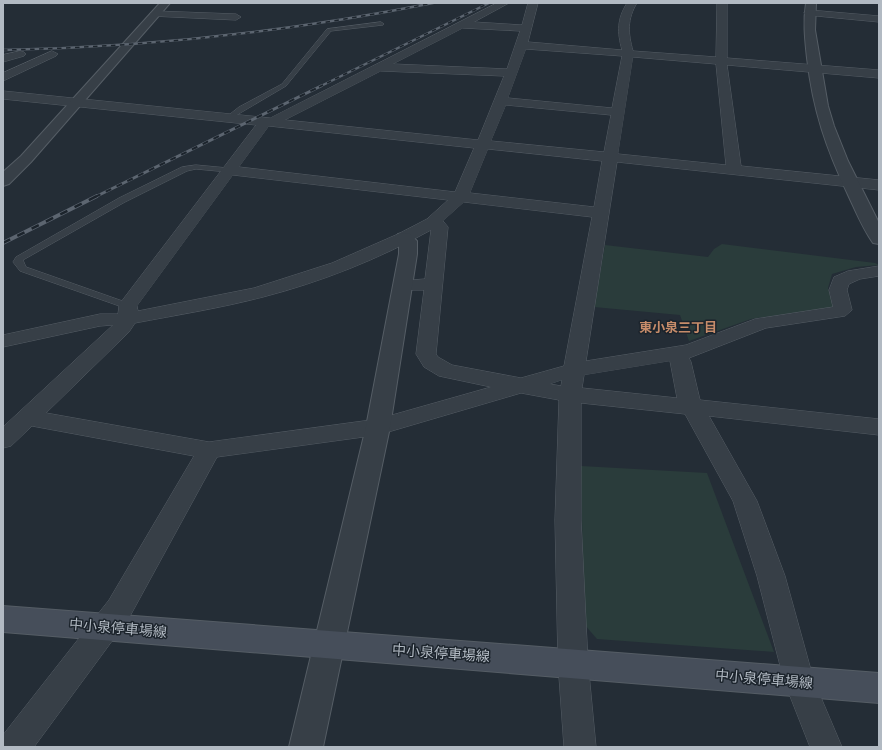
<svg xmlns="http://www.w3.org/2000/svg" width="882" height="750" viewBox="0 0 882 750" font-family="'Exo 2','Noto Sans JP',sans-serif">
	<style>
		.green { fill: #2a3c3b }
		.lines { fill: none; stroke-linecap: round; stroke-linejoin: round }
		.service-casing { stroke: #555d65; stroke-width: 1 }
		.minor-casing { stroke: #555d65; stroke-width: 1 }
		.tertiary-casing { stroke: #555d65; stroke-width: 2 }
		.secondary-casing { stroke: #555d65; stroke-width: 2 }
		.service { fill: #373f47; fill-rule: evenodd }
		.minor { fill: #373f47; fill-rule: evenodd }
		.tertiary { fill: #373f47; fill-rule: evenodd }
		.secondary { fill: #464e5a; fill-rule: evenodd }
		.rail-far2-casing { stroke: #5c6570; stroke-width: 2.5 }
		.rail-far1-casing { stroke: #5c6570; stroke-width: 3 }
		.rail-casing { stroke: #5c6570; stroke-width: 4 }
		.rail-far2 { stroke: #1c242c; stroke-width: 1.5; stroke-dasharray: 4.5; stroke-linecap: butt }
		.rail-far1 { stroke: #1c242c; stroke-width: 2; stroke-dasharray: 6; stroke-linecap: butt }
		.rail { stroke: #1c242c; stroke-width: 2.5; stroke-dasharray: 8; stroke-linecap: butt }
		.labels { text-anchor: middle; stroke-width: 3; stroke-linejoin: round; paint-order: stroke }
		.neighbourhood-label { font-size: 13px; font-weight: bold; fill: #c68c6a; stroke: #1c242c }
		.near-street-label { font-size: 14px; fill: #b2bac3; stroke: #1c242c }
	</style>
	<rect width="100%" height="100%" fill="#242d36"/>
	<!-- green -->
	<g class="green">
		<path d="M722 244 875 263 879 265 856 267 832 274 828 288 834 307 751 319 689 341 680 315 594 307 605 245 708 257 714 249Z"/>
		<path d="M581 466 707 473 774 652 597 639 584 624Z"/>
	</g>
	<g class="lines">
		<!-- service casing -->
		<g class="service-casing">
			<g id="service">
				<path d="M381 22 384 24 383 25 331 31 286 86 230 119 225 118 239 107 282 84 327 29Z"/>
				<path d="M196 165 228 168 232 170 228 172 196 169 187 171 125 202 23 260 26 267 131 304 133 306 131 308H125L20 271 13 262 16 257 119 198 182 167Z"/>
			</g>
		</g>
		<!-- minor casing -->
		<g class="minor-casing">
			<g id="minor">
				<path d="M497 3H509L474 22 522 25 528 3H538L528 42 622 50C617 32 617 19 627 3H637C627 19 628 33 633 51L716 57 717 3H727V58L879 70V78L727 65 741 166 879 180V190L617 162 586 361 686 345 755 319 833 307 829 290 834 277 848 271 879 266V276L860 279 849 284 847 290 852 310 845 316 766 328 689 358 691 362 700 400 879 419V435L709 416 757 501 785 576 814 681 842 747H810L784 681 757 576 733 501 685 414 581 403V520L588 663 596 747H564L558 663 555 520 559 400 521 393 378 435 217 457 129 618 34 747H3V735L109 600 194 456 32 426 11 446 3 448V427L113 325 100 326 3 347V335L100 314H118L119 306 121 302 256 125 3 99V91L270 118ZM463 28 520 31 507 69 393 64ZM526 49 622 56 612 108 508 98ZM633 57 716 64 726 165 618 154ZM381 71 504 76 478 140 285 120ZM506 105 611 115 604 152 491 141ZM269 126 474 148 455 192 239 167ZM488 149 602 161 594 207 470 193ZM233 175 448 200 427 219 398 234 332 263 254 288 138 311 137 306ZM464 202 592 217 564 366 521 378 452 365 438 357 436 354 448 227 443 221ZM431 230 425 279 397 281 394 285 397 289 403 290H424L416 354 424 367 439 376 491 387 378 419 209 442 46 413 129 332 135 323C177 315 221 308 263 297 321 282 379 259 431 230ZM670 361 677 398 582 388 584 375ZM562 380 561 386 550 384Z"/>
				<path d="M809 10 879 16V22L806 15 804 13Z"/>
				<path d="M155 11 236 14 241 17 236 20 151 16 150 14Z"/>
				<path d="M20 51 24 52 26 54 24 56 3 62V55Z"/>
				<path d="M52 51 58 54 56 56 3 81V73Z"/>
			</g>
		</g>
		<!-- tertiary casing -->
		<g class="tertiary-casing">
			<g id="tertiary">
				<path d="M160 3H170L31 162 9 184 3 186V172L21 156Z"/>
				<path d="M806 3H816L815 30 828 106 834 126 848 161 879 223V244L873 243C863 229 856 212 849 197 826 148 813 111 807 58 805 39 803 22 806 3Z"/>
				<path d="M404 233 410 234 417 241V254L390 427 323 747H289L366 427 399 254V243L395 238 398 234Z"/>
			</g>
		</g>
		<!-- secondary casing -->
		<g class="secondary-casing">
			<path id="secondary" d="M3 606 879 673V703L3 632Z"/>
		</g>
		<!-- service -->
		<use href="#service" class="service"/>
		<!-- minor -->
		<use href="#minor" class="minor"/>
		<!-- tertiary -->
		<use href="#tertiary" class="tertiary"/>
		<!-- secondary -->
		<use href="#secondary" class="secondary"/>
		<!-- rail-far2 casing -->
		<g class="rail-far2-casing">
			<g id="rail-far2">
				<path d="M3 50C151 47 288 32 433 3"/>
				<path d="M319 87 489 3"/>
			</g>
		</g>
		<!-- rail-far1 casing -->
		<g class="rail-far1-casing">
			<path id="rail-far1" d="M95 197 321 86"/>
		</g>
		<!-- rail casing -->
		<g class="rail-casing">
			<path id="rail" d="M3 243 97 196"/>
		</g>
		<!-- rail-far2 -->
		<use href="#rail-far2" class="rail-far2"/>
		<!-- rail-far1 -->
		<use href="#rail-far1" class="rail-far1"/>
		<!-- rail -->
		<use href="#rail" class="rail"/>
	</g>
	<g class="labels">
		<!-- neighbourhood labels -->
		<g class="neighbourhood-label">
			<text x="678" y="332">東小泉三丁目</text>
		</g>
		<!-- near-street labels -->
		<g class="near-street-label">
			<text transform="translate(118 628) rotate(5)" y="5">中小泉停車場線</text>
			<text transform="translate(441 653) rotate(4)" y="5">中小泉停車場線</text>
			<text transform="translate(764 679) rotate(5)" y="5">中小泉停車場線</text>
		</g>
	</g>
	<!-- border -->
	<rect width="882" height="750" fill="none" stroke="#b2bac3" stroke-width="8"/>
</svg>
